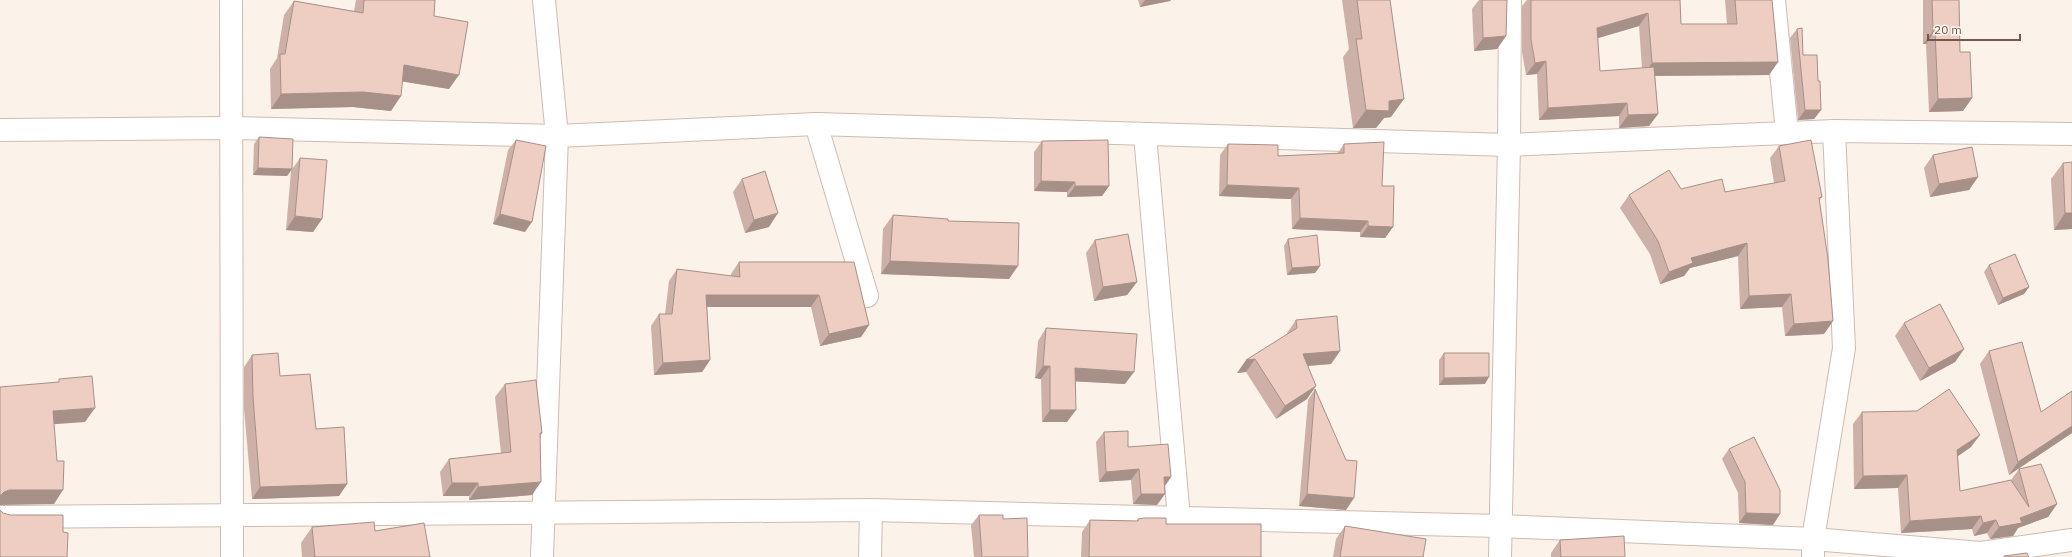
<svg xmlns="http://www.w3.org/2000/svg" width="2072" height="557" viewBox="0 0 2072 557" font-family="'IBM Plex Sans',sans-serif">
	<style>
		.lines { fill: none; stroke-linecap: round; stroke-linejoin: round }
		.street-casing { stroke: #cebbb3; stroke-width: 24 }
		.street { stroke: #fff; stroke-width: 22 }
		.wall { fill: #cdb1a8; fill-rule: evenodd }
		.shaded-wall { fill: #a79088 }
		.building { fill: #eecec3; stroke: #a79088 }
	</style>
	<rect width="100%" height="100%" fill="#fbf2e9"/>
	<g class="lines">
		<!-- street casing -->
		<g class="street-casing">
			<g id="street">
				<path d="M231 0 232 557"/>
				<path d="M1774 0 1787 133"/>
				<path d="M816 124 867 296"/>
				<path d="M0 130 231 128 557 136 816 124 1509 145 1834 131 2072 134"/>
				<path d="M1145 135 1179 518"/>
				<path d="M0 517 871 510 1499 526 1813 539 1981 553 2072 540"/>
				<path d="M542 557 557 136 544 0"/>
				<path d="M870 557 871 510"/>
				<path d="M1500 557 1509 145 1510 0"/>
				<path d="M1813 557V539L1844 348 1834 131"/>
			</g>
		</g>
		<!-- street -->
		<use href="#street" class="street"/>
	</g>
	<!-- wall -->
	<g class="wall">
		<path d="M356 0H435L434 16 449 89 402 81 391 111 353 107 271 109 270 69 277 58 284 15 294 1 354 11Z"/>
		<path d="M1138 0H1171L1170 1 1140 7Z"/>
		<path d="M1342 0H1390L1391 117 1384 118 1376 128H1353L1343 57 1349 49Z"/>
		<path d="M1479 0H1507L1506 36 1497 49 1474 51 1472 9Z"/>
		<path d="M1527 0H1680L1681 24H1727L1725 0H1772L1778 62 1769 75 1655 76 1658 114 1649 126 1619 128V116L1539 120 1537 74 1526 75 1522 52V6ZM1639 26 1642 68 1600 71 1598 38Z"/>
		<path d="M1923 0H1959L1960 52 1972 98 1963 111 1929 112 1926 44H1923Z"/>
		<path d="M1797 29 1803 55 1818 81 1821 110 1814 119 1798 120 1790 38Z"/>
		<path d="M259 137 292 169 287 176 253 175 254 144Z"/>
		<path d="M516 140 525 232 493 224 508 150Z"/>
		<path d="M1042 141 1109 186 1102 196 1067 197V192L1034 191V152Z"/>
		<path d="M1228 144 1278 156 1337 154 1344 144 1382 186 1393 227 1385 238 1360 237V232L1292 229 1291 199 1219 196 1220 155Z"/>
		<path d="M1779 146 1822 197 1819 201 1833 321 1824 334 1785 336 1782 307 1740 309 1738 256 1690 268 1684 276 1660 284 1650 254 1620 208 1629 195 1681 189 1725 192 1774 183 1770 158Z"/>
		<path d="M1933 155 1978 177 1969 190 1930 197 1924 168Z"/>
		<path d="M300 158 322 219 313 232 286 230 291 171Z"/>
		<path d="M2063 163 2072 229 2054 230 2051 179Z"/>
		<path d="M742 179 769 227 745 233 733 192Z"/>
		<path d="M893 215 948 221 1009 279 881 274 883 229Z"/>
		<path d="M1288 239 1320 266 1315 273 1287 275 1284 246Z"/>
		<path d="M1095 240 1137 282 1127 295 1094 301 1086 253Z"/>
		<path d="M739 262H854L869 325 861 337 820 346 811 307H707L710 360 702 372 654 375 651 326 659 314H665L669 281 677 269 731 276V274Z"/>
		<path d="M1989 265 2029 287 2024 294 1998 305 1984 272Z"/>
		<path d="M1296 320 1340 351 1331 364 1308 366 1307 399 1276 419 1246 372 1237 373 1287 334V333Z"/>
		<path d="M1904 323 1964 349 1955 362 1920 381 1895 336Z"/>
		<path d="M1046 328 1125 384 1076 381 1067 422H1042L1041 379 1035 378 1038 341Z"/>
		<path d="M1989 351 2041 412 2072 391V433L2009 475 1980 364Z"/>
		<path d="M1444 353 1485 384 1439 385V360Z"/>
		<path d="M252 355 280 376 316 429 347 484 339 496 252 499 244 409V367Z"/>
		<path d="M505 384 542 433 541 435 532 495 469 500V496H443L440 472 449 459 501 453 495 397Z"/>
		<path d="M1315 389 1346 510 1299 506 1308 400Z"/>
		<path d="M1862 412 1971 447 1958 456 1960 491 2011 480 2019 469 2057 504 2048 517 2018 528 2013 536 1990 539 1987 533 1974 536 1972 529 1901 533 1898 488 1854 489 1853 424Z"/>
		<path d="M1104 432 1128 447 1171 477 1165 486 1157 505 1133 504 1131 480 1099 482 1096 442Z"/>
		<path d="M1729 449 1773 525 1739 523 1738 493 1722 459Z"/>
		<path d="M979 515 1003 519 1028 557H974L971 525Z"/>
		<path d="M1138 519 1166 524 1261 557H1081L1082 532 1090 520 1137 521Z"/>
		<path d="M1345 526 1423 557H1333L1336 539Z"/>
		<path d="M312 527 375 531 430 557H302L301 543Z"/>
		<path d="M1560 540 1625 557H1551V553Z"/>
	</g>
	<!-- shaded-wall -->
	<g class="shaded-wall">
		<path d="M1145 0H1171L1170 1 1140 7Z"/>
		<path d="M1648 13 1639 26 1588 41 1597 28Z"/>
		<path d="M1933 31H1935L1926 44H1923Z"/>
		<path d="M1506 36 1497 49 1474 51 1483 38Z"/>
		<path d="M1546 61 1537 74 1526 75 1535 63Z"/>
		<path d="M1778 62 1769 75 1643 76 1652 63Z"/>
		<path d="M404 65 459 75 449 89 393 80Z"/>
		<path d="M363 92 401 96 391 111 353 107 271 109 281 94Z"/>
		<path d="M1972 98 1963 111 1929 112 1938 99Z"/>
		<path d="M1404 99 1391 117 1384 118 1376 128H1353L1366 110 1389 101Z"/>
		<path d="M1627 103 1619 116 1539 120 1548 108Z"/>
		<path d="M1805 110H1821L1814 119 1798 120Z"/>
		<path d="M1658 114 1649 126 1619 128 1628 115Z"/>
		<path d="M258 168 292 169 287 176 253 175Z"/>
		<path d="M1978 177 1969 190 1930 197 1939 184Z"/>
		<path d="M1041 181 1075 182 1067 192 1034 191Z"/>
		<path d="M1227 185 1299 188 1291 199 1219 196Z"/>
		<path d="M1075 186H1109L1102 196 1067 197Z"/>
		<path d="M778 213 769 227 745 233 754 220Z"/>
		<path d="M2065 213H2072V229L2054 230Z"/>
		<path d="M500 214 532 222 525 232 493 224Z"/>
		<path d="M295 216 322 219 313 232 286 230Z"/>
		<path d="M1300 218 1368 221 1360 232 1292 229Z"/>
		<path d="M1368 226 1393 227 1385 238 1360 237Z"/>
		<path d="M1747 243 1738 256 1690 268 1684 276 1660 284 1669 272 1691 258Z"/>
		<path d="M890 261 1018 266 1009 279 881 274Z"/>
		<path d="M1320 266 1315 273 1287 275 1292 268Z"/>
		<path d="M1137 282 1127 295 1094 301 1103 287Z"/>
		<path d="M2029 287 2024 294 1998 305 2003 298Z"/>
		<path d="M1791 294 1782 307 1740 309 1749 296Z"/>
		<path d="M706 295H819L811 307H697Z"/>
		<path d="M1833 321 1824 334 1785 336 1794 324Z"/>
		<path d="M869 325 861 337 820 346 829 334Z"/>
		<path d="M1964 349 1955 362 1920 381 1929 368Z"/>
		<path d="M1340 351 1331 364 1294 367 1303 354Z"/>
		<path d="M1255 359 1246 372 1237 373 1246 360Z"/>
		<path d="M710 360 702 372 654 375 663 363Z"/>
		<path d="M1043 366H1050L1041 379 1035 378Z"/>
		<path d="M1075 368 1134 372 1125 384 1067 381Z"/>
		<path d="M1489 377 1485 384 1439 385 1444 378Z"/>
		<path d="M1316 386 1307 399 1276 419 1285 406Z"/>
		<path d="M95 408 85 422 43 425 53 411Z"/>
		<path d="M1050 410H1076L1067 422H1042Z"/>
		<path d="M2072 426V433L2009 475 2018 462Z"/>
		<path d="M1980 435 1971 447 1948 463 1957 450Z"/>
		<path d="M1139 469 1131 480 1099 482 1106 472Z"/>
		<path d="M1907 475 1898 488 1854 489 1863 476Z"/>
		<path d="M1164 477H1171L1164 487Z"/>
		<path d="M541 482 532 495 469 500 478 487Z"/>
		<path d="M452 483H478L469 496H443Z"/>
		<path d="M347 484 339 496 252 499 260 487Z"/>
		<path d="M9 490H63L54 504 0 505V496L4 492Z"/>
		<path d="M1141 494H1165L1157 505 1133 504Z"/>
		<path d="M1307 494 1354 498 1346 510 1299 506Z"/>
		<path d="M2057 504 2048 517 2018 528 2013 536 1990 539 1999 527Z"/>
		<path d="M1746 513 1780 514 1773 525 1739 523Z"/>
		<path d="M1981 516 1972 529 1901 533 1910 521Z"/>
		<path d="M1996 520 1987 533 1974 536 1983 523Z"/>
	</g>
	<!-- building -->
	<g class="building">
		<path d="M364 0H435L434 16 468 22 459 75 404 65 401 96 363 92 281 94 280 54H285L294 1 363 13Z"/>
		<path d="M1357 0H1390L1404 99 1389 101V111L1366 110 1356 39H1362Z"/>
		<path d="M1482 0H1507L1506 36 1483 38Z"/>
		<path d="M1531 0H1680L1681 24H1737L1735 0H1772L1778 62 1652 63 1648 13 1597 28 1600 71 1654 67 1658 114 1628 115 1627 103 1548 108 1546 61 1535 63 1531 39Z"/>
		<path d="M1932 0H1959L1960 52H1970L1972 98 1938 99 1935 31H1933Z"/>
		<path d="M1802 28 1803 55H1817L1818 81H1820L1821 110H1805L1797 29Z"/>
		<path d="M259 137 293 139 292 169 258 168Z"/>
		<path d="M516 140 546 146 532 222 500 214Z"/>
		<path d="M1108 140 1109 186H1075V182L1041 181 1042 141Z"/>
		<path d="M1811 140 1822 197 1819 198 1828 259 1833 321 1794 324 1791 294 1749 296 1747 243 1691 258 1693 263 1669 272 1658 241 1629 195 1669 170 1681 189 1722 179 1725 192 1785 181 1779 146Z"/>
		<path d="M1384 142 1382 186H1394L1393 227 1368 226V221L1300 218 1299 188 1227 185 1228 144 1278 145V156L1344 153V144Z"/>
		<path d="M1972 147 1978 177 1939 184 1933 155Z"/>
		<path d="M300 158 327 160 322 219 295 216Z"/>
		<path d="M2072 162V213H2065L2063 163Z"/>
		<path d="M765 171 778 213 754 220 742 179Z"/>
		<path d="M893 215 948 219V221L1019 223 1018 266 890 261Z"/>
		<path d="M1128 234 1137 282 1103 287 1095 240Z"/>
		<path d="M1317 235 1320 266 1292 268 1288 239Z"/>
		<path d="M2015 254 2029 287 2003 298 1989 265Z"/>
		<path d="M739 262H854L869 325 829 334 819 295H706L710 360 663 363 659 314H672L677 269 740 277Z"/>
		<path d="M1940 304 1964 349 1929 368 1904 323Z"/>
		<path d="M1337 316 1340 351 1303 354 1316 386 1285 406 1255 359 1246 360 1297 328 1296 320Z"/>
		<path d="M1046 328 1137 334 1134 372 1075 368 1076 410H1050V366H1043Z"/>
		<path d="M2022 342 2041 412 2072 391V426L2018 462 1989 351Z"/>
		<path d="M278 353 280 376 310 374 316 429 344 427 347 484 260 487 253 397 252 355Z"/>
		<path d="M1444 353H1489V377L1444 378Z"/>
		<path d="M92 376 95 408 53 411 57 461H64L63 490H9L4 492 0 496V387L59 382V379Z"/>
		<path d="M536 380 542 433H540L541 482 478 487V483H452L449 459 511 452 505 384Z"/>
		<path d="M1315 389 1346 460 1357 461 1354 498 1307 494Z"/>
		<path d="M1949 389 1980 435 1957 450 1960 491 2011 480 2029 507 2019 469 2041 464 2057 504 2020 518 2022 523 1999 527 1996 520 1983 523 1981 516 1910 521 1907 475 1863 476 1862 412 1917 411Z"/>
		<path d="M1128 431V447L1168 444 1171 477H1164L1165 494H1141L1139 469 1106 472 1104 432Z"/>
		<path d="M1754 437 1780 490V514L1746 513 1745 482 1729 449Z"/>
		<path d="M0 510 3 513 10 515H63V532L68 533 67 557H0Z"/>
		<path d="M979 515H1003V519L1027 518 1028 557H982Z"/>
		<path d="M1144 518H1166V524H1261V557H1089L1090 520 1138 521V519Z"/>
		<path d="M374 522 375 531 424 523 430 557H315L312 527Z"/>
		<path d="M1345 526 1426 539 1423 557H1340Z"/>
		<path d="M1624 536 1625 557H1561L1560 540Z"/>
		<path d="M2027 553 2029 557H2004V556Z"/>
	</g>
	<!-- scale -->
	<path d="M1928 34v6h92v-6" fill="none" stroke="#74574f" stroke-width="2"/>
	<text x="1934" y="34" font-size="12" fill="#74574f" stroke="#fef6f0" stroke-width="3" paint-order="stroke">20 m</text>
</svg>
